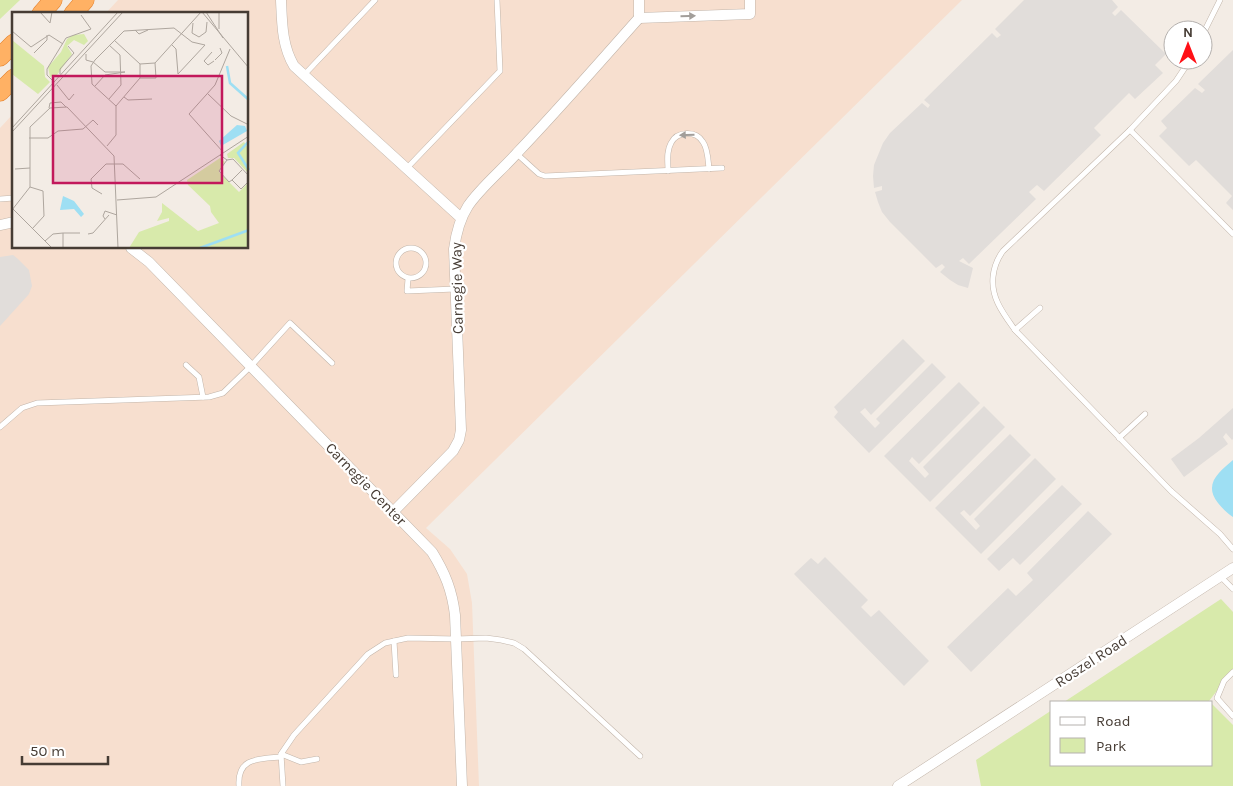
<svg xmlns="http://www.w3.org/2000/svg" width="1233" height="786" viewBox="0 0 1233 786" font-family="Karla,sans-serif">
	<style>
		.commercial { fill: #f7dfcf }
		.green { fill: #d8eaab }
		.parking { fill: #e1ddda }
		.water { fill: #9edff3 }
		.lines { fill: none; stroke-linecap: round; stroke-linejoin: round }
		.lane-casing { stroke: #c2b5aa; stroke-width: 6 }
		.street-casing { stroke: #c2b5aa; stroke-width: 11 }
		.highway-casing { stroke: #e4822e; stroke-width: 19 }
		.lane { stroke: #fff; stroke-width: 5 }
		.street { stroke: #fff; stroke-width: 10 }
		.highway { stroke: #ffb164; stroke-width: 18 }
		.oneway { fill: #a29e9a }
		.labels { text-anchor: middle; stroke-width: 4.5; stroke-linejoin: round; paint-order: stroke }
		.street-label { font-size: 15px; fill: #463c34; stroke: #fff }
		.inset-river { fill: none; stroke: #9edff3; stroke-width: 2.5 }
		.inset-road { fill: none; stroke: #aea69e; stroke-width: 1 }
		.view { fill: #c2185b; fill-opacity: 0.15; stroke: #c2185b; stroke-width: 2.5 }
		.inset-edge { fill: none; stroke: #463c34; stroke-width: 2.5 }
	</style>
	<rect width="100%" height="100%" fill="#f3ece5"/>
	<!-- commercial -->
	<path class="commercial" d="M118 0H962L426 528 450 549 467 574 472 603 479 786H0V128L14 113V248H248V14H105Z"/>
	<!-- green -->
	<g class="green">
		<path d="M0 0H20L0 19Z"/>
		<path d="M1221 599 1233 612V670L1209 701 1210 702H1064Z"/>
		<path d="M1212 704 1233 725V786H981L976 760 1052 710V765H1212Z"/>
	</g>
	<!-- parking -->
	<g class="parking">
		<path d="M1024 0H1112L1118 7 1112 13 1115 16 1121 10 1166 54 1155 65 1163 73 1135 99 1129 93 1094 128 1101 135 1044 191 1037 185 1029 192 1036 199 969 264 963 258 959 261 973 268 968 288 958 285 950 280 940 272 945 267 942 264 936 268 890 222 882 212 878 202 875 192 882 190V186L874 188 873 176 874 165 883 143 890 133 922 103 928 108 930 105 924 100 992 33 997 38 1001 35 995 29Z"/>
		<path d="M1233 50V210L1226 203 1232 196 1196 160 1189 166 1159 136 1167 128 1161 121 1195 88 1202 93 1205 90 1198 84Z"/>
		<path d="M13 255 18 259 29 270 32 286 29 294 0 326V257Z"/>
		<path d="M903 339 925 361 871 415 865 408 860 412 875 428 880 423 876 419 932 363 946 377 869 453 834 417 838 412 834 407Z"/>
		<path d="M959 382 980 403 919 464 912 457 909 461 925 478 929 474 923 467 984 406 1005 427 930 502 884 456Z"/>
		<path d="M1233 408V439L1232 440 1226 433 1223 437 1228 444 1184 477 1171 459 1199 438Z"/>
		<path d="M1010 434 1031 455 970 516 964 510 960 513 976 530 980 526 974 519 1035 458 1056 479 981 554 935 508Z"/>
		<path d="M1062 485 1082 504 1020 565 1013 558 999 571 987 559Z"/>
		<path d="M1088 511 1112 534 971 672 947 647 1008 588 1016 596 1033 580 1027 573Z"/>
		<path d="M825 557 868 600 861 607 871 617 879 610 929 661 904 686 794 574 811 558 818 564Z"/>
	</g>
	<!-- water -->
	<path class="water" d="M1233 460V517C1227 513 1223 509 1218 503 1203 484 1219 472 1233 460Z"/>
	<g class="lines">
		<!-- lane casing -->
		<g class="lane-casing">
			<g id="lane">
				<path d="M1203 34 1220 0"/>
				<path d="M1190 60 1176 81 1130 130 1003 251C997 259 994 267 993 277 991 298 1003 313 1015 330L1171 491 1220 534 1233 549"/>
				<path d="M304 75 375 0"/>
				<path d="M1130 130 1233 234"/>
				<path d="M517 154 539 174 545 176 722 168"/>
				<path d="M407 168 500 71 497 0"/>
				<path d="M668 171C668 162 666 152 671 143 677 131 696 130 703 142 708 149 708 160 709 169"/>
				<path d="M0 199 14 198"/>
				<circle cx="411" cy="263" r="15"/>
				<path d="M408 279 407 291 455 289"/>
				<path d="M1015 330 1040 308"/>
				<path d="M186 365 199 377 203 397"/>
				<path d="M0 427 22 408 37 403 209 397 223 393 251 366 290 323 332 363"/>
				<path d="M1119 438 1145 414"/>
				<path d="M1221 577 1233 589"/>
				<path d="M394 641 396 675"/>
				<path d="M1233 672 1224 681 1217 698 1233 716"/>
				<path d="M281 754 301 762 317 759"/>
				<path d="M239 786C237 757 259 759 281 757"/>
				<path d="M283 786 281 754 294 735 368 654 385 643 408 638 456 639 486 638 501 640 514 643 524 649 640 756"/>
			</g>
		</g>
		<!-- street casing -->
		<g class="street-casing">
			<g id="street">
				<path d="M281 0C282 23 282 46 294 66L461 218"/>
				<path d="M639 0V18"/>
				<path d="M639 18 750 14V0"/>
				<path d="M0 225 14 222"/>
				<path d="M131 248 149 262 432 552C445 573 452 590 455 615L462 786"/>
				<path d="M393 512 453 451 459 440 461 430 454 249C456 234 459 220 468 206 480 188 502 170 517 153 559 109 599 63 639 18"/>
				<path d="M898 786 1233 568"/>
			</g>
		</g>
		<!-- highway casing -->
		<g class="highway-casing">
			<g id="highway">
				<path d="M41 14 53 0"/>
				<path d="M73 14 85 0"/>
				<path d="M0 57 14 43"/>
				<path d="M0 92 14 78"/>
			</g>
		</g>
		<!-- lane -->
		<use href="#lane" class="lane"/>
		<!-- street -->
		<use href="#street" class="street"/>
		<!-- highway -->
		<use href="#highway" class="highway"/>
	</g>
	<!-- one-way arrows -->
	<defs><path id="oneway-solid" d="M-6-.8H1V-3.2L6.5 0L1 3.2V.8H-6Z" transform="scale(1.25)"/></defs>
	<g class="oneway">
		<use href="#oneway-solid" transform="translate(688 16) rotate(-2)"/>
		<use href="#oneway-solid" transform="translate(687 135) rotate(178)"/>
	</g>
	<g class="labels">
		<!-- street labels -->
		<g class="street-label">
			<text transform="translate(457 288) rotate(-91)" y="5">Carnegie Way</text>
			<text transform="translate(366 484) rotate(46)" y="5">Carnegie Center</text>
			<text transform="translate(1091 661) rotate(-33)" y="5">Roszel Road</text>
		</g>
	</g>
	<!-- overview -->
	<g transform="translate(12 12)">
		<rect width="236" height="236" fill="#f3ece5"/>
		<path d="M72 22 76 29 72 33 62 28 55 34 60 42 45 63 38 65 36 55 49 40 55 27 61 23ZM0 28 32 54 33 65 38 70 26 82 0 62ZM232 130 236 136V161L222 146H216L215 142ZM208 146 213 150 207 160 227 180 236 171V236H117L127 220 157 209V206L145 209 150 200V191L186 219 207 211 199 200 198 194 176 173 175 168Z" fill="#d8eaab"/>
		<path d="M225 113 233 114 235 119 209 134 207 129ZM51 184 62 189 72 202 69 205 62 197 48 198Z" fill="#9edff3"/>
		<path class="inset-river" d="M215 54 218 71 237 88M237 129 226 141 237 158M188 236 237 218"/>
		<path class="inset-road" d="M28 0 38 11 40 0M190 0 237 56M194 0 211 26M181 11 180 21 187 25 194 20 195 10M207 17V0M123 18 127 22 136 18M0 19 19 35 37 23 51 32M102 28 128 52M200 40 192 49 196 53 202 49M22 41 35 28V23M74 42V48L81 50 93 60H113L93 63 83 74M203 48 210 41 208 36M48 62V57L62 41 56 34M128 66V52L143 51 189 0M128 66H144L143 51M42 70 35 63V57L54 26 79 17 69 3M45 73 57 88 62 82M196 82 219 104 237 113M112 85 116 88 140 87M97 87 109 73 108 43 97 33M104 94 80 72 79 54 83 48 112 19 162 16 180 30 193 33 166 62 164 37 160 33M37 96 38 91 49 90 54 95M0 116 106 0M0 120 111 0M17 126H36L46 119 71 117 81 108 86 113M95 134 104 123V94L128 66M211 140 177 102 203 73 218 37M208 143 215 148 221 147 237 164M215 148 207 159 217 170 220 168M3 157 18 156M230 158 220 168 229 177 237 169M18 175 31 179 32 204 20 217M90 182 80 176 79 167 94 152H111L128 167M105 188 144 185 237 124M1 197 40 236M0 198 18 175V115L38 96 55 95 102 144 106 236M93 207 91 204 93 199 105 203M51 221H68M76 222 81 221 97 203M33 229 41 222 51 221V236"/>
		<path class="view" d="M41 64H210V171H41Z"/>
		<rect width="236" height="236" class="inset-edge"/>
	</g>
	<!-- legend -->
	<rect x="1050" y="701" width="162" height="65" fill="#ffffff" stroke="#b5b1ae"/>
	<rect x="1060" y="717" width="25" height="8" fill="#ffffff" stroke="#b5b1ae"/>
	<text x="1096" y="726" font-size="15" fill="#463c34">Road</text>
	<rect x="1060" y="738" width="25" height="15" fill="#d8eaab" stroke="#b5b1ae"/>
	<text x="1096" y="751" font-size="15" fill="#463c34">Park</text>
	<!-- north arrow -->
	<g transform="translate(1188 45)"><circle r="24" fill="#ffffff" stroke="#b5b1ae"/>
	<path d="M0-4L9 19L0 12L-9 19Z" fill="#ff1016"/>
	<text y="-8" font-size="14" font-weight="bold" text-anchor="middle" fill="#463c34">N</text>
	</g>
	<!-- scale -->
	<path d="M22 756v8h86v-8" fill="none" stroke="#463c34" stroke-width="2.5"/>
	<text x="30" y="756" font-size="15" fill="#463c34" stroke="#ffffff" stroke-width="4" paint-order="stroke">50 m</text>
</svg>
